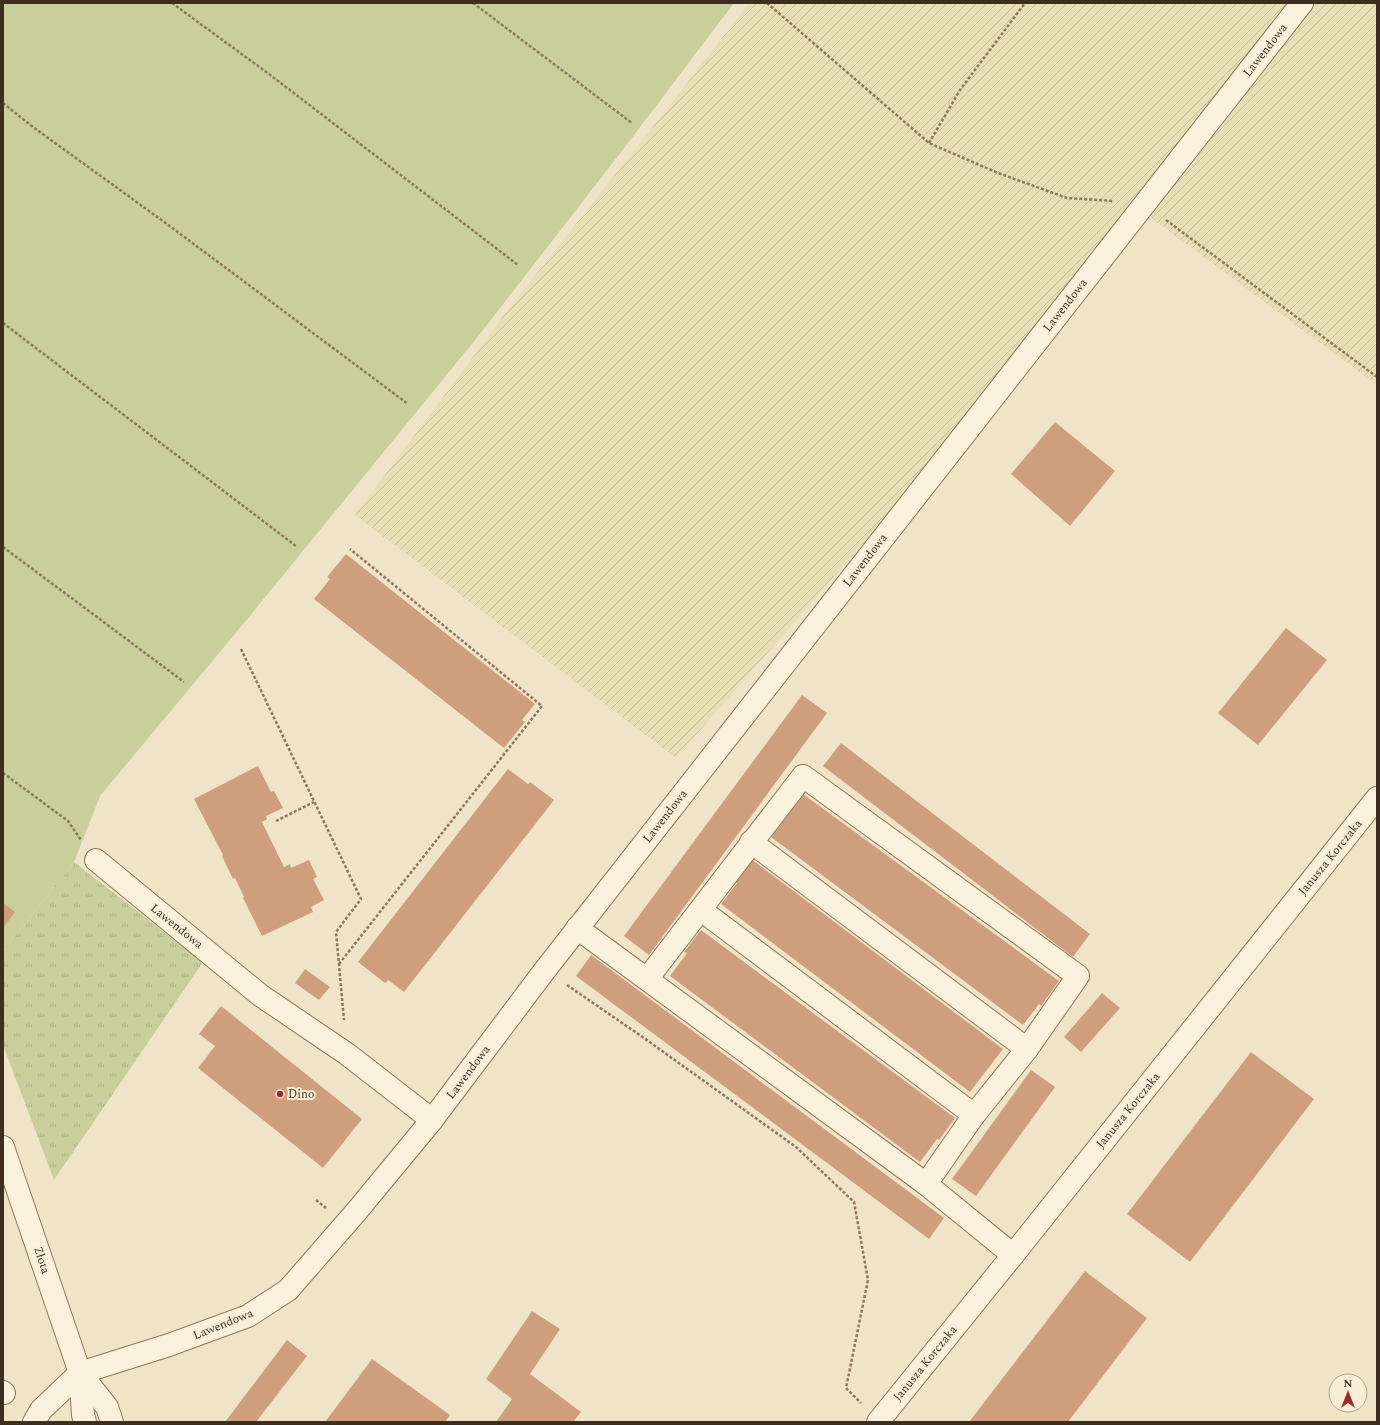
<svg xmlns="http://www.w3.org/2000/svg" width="1380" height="1425" viewBox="0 0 1380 1425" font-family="Spectral,serif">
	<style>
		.farmland { fill: url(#farmland-furrows) }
		.grass { fill: url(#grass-tufts) }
		.green { fill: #c9cf9b }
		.building { fill: #cf9f7d }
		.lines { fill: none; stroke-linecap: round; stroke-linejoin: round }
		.minor-casing { stroke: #8d765c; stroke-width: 24 }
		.path { stroke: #8d765c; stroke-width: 2.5; stroke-dasharray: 3 2; stroke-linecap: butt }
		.minor { stroke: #faf1dc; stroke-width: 22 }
		.poi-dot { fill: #9e2a2b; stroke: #f7eed8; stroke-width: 1.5 }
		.labels { text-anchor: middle; stroke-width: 4; stroke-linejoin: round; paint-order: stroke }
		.street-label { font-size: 12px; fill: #3d2e20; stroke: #f7eed8 }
		.poi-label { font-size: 12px; fill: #3d2e20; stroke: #f7eed8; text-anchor: start }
	</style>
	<defs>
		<pattern id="farmland-furrows" width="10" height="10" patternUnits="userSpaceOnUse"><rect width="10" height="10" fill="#e6deb5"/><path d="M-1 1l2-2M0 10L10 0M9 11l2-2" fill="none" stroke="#c6bf9b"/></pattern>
		<pattern id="grass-tufts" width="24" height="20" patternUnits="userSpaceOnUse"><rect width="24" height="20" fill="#c9cf9b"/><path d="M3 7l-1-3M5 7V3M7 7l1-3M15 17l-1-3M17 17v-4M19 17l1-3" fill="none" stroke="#aeb285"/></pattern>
	</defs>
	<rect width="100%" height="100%" fill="#f0e4c8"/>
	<!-- farmland -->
	<path class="farmland" d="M749 3H1377V385L1147 215 1095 277 676 758 355 515 514 302 671 104Z"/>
	<!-- grass -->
	<path class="grass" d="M74 862 203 962 54 1180 3 1045V951Z"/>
	<!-- green -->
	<path class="green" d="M3 3H734L628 143 480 334 249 617 100 796 74 862 3 951Z"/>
	<!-- building -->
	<g class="building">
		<path d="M1055 422 1115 471 1070 526 1011 474Z"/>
		<path d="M346 554 535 704 522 720 525 722 504 748 314 599 330 579 327 577Z"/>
		<path d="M1286 628 1327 660 1258 745 1218 713Z"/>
		<path d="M802 695 827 713 649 955 624 936Z"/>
		<path d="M841 743 1090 934 1073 957 823 766Z"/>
		<path d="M258 766 271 792 274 791 283 808 266 816 267 819 262 822 284 867 290 864 291 868 309 860 317 877 313 879 324 900 311 907 313 912 262 936 243 898 244 897 235 878 233 879 222 856 223 855 194 799Z"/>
		<path d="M508 769 528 784 530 782 554 800 404 992 388 980 385 983 358 962Z"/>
		<path d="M803 794 1059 981 1041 1006 1039 1004 1023 1025 771 837Z"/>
		<path d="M751 859 1003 1049 970 1092 721 904 737 883 734 881Z"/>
		<path d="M3 903 15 912 3 928Z"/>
		<path d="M701 930 955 1118 939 1140 937 1139 920 1162 670 976 687 953 684 952Z"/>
		<path d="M591 955 944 1218 929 1239 576 976Z"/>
		<path d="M305 969 330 987 319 1000 295 983Z"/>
		<path d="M1102 993 1120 1008 1081 1052 1064 1037Z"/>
		<path d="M221 1006 362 1119 323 1168 198 1068 215 1046 199 1034Z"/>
		<path d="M1251 1052 1314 1099 1190 1262 1127 1214Z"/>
		<path d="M1031 1070 1055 1087 976 1196 952 1179Z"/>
		<path d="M1085 1271 1147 1318 1068 1422H969Z"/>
		<path d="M532 1311 560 1329 530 1374 581 1412 573 1422H496L512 1399 486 1379Z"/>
		<path d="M287 1340 307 1356 256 1422H225Z"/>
		<path d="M372 1359 450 1415 445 1422H325Z"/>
	</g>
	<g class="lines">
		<!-- minor casing -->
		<g class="minor-casing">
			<g id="minor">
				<path d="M751 842 1027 1049"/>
				<path d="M96 860 260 995 347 1054 432 1120"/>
				<path d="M701 910 974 1115"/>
				<path d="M577 928 926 1184 1013 1255"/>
				<path d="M647 979 803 776 1078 976 1027 1049 974 1115 926 1184"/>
				<path d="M3 1147 80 1373 83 1415 85 1422"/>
				<path d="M80 1373 107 1407 112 1422"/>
				<path d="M3 1392 4 1393"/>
				<path d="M34 1422 41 1410 80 1373 169 1345 248 1316 288 1290 356 1212 432 1120 545 970 1302 3"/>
				<path d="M878 1422 1013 1255 1377 798"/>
			</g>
		</g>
		<!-- path -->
		<g class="path">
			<path d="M172 3 269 74 518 265"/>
			<path d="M473 3 632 123"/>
			<path d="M767 3 929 143 998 173 1067 198 1114 201"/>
			<path d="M3 103 33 127 167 224 408 404"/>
			<path d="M929 143 960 90 1025 3"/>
			<path d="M1166 220 1377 377"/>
			<path d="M3 323 296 546"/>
			<path d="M3 547 184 682"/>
			<path d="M241 649 361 899 336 932 344 1020"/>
			<path d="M3 773 68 821 81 840"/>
			<path d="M276 821 314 802"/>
			<path d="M339 964 542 706 350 549"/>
			<path d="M567 985 644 1038 796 1147 854 1202 868 1280 846 1388 861 1403"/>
			<path d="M316 1200 326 1208"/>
		</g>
		<!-- minor -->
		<use href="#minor" class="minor"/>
	</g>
	<!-- markers -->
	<circle class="poi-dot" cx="280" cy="1094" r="4"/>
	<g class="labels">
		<!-- street labels -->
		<g class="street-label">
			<text transform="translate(1265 50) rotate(-52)" y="4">Lawendowa</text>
			<text transform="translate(1065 305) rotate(-52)" y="4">Lawendowa</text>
			<text transform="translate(865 560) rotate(-52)" y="4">Lawendowa</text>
			<text transform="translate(665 816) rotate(-52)" y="4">Lawendowa</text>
			<text transform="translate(1330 857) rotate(-51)" y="4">Janusza Korczaka</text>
			<text transform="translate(177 926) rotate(39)" y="4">Lawendowa</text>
			<text transform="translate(468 1072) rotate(-53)" y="4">Lawendowa</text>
			<text transform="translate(1128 1110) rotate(-51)" y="4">Janusza Korczaka</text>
			<text transform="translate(42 1260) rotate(72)" y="4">Złota</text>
			<text transform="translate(223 1324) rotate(-22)" y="4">Lawendowa</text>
			<text transform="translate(925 1363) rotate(-51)" y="4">Janusza Korczaka</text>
		</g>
		<!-- poi labels -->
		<g class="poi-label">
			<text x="288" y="1098">Dino</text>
		</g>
	</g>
	<!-- border -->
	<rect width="1380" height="1425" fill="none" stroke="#3d2e20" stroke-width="8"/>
	<!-- north arrow -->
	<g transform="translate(1348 1393)"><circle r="19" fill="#f7eed8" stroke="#ada18e"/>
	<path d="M0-3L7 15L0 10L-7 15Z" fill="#9e2a2b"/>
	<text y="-6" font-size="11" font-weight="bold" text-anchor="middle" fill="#3d2e20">N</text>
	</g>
</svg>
